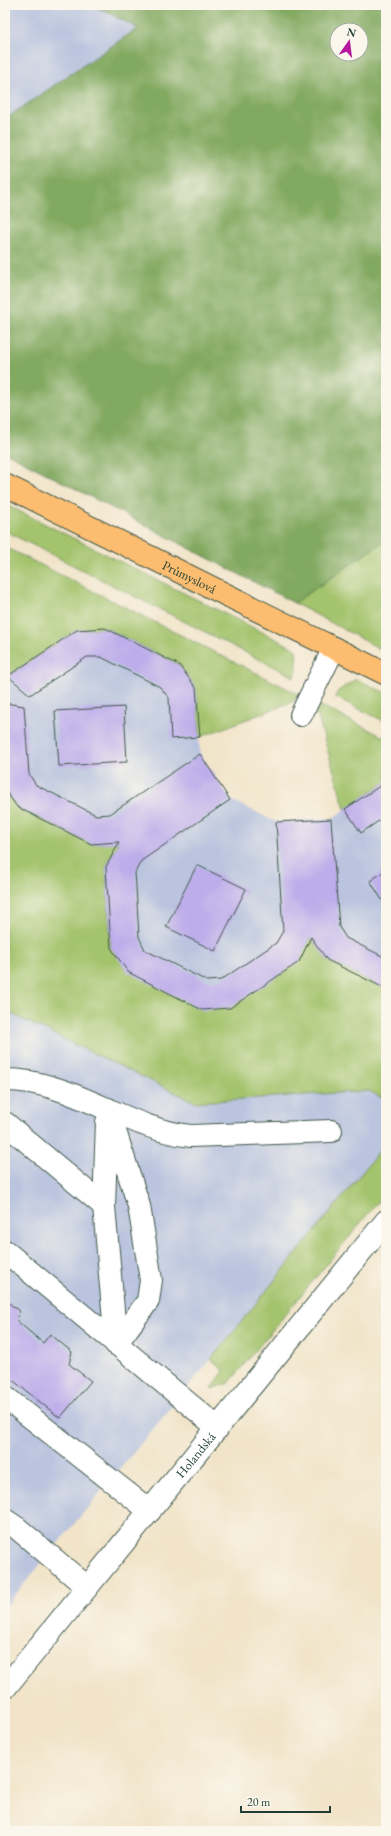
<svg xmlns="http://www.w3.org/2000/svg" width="391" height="1836" viewBox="0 0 391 1836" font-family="'EB Garamond',serif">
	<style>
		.industrial { fill: #bac4de }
		.green { fill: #a3c36c; stroke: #618050 }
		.forest { fill: #82a960; stroke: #50734a; fill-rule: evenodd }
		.building { fill: #bdadea }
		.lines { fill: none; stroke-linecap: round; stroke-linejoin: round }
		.minor-casing { stroke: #3e564a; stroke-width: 24 }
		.major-casing { stroke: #3e564a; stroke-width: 24 }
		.minor { stroke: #fff; stroke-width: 22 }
		.major { stroke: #fcbd6f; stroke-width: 22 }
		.labels { text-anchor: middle; stroke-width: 4; stroke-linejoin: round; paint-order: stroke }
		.street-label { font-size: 13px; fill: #1f3d34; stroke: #fbf7ec }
	</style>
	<rect width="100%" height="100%" fill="#fbf7ec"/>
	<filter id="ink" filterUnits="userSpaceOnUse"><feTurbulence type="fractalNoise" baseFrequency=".025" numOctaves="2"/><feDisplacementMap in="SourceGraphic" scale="8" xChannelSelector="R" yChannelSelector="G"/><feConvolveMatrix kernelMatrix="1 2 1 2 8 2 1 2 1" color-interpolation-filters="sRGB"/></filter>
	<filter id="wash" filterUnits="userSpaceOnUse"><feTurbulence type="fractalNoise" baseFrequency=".012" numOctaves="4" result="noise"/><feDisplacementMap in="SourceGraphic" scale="16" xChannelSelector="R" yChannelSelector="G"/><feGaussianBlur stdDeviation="0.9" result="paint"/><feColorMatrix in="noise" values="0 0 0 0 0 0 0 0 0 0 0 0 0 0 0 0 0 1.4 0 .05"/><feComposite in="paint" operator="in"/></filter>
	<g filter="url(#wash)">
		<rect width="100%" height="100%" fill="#f1e4c9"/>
		<!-- industrial -->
		<g class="industrial">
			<path d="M5 5H93L139 28 5 119Z"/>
			<path d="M105 628 179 665 196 688 200 754 231 800 276 822 331 819 386 782V989L327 960 311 937 230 1008 128 972 91 844 17 807 5 790V682L8 676 77 630Z"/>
			<path d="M5 1011 195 1102 369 1091 386 1100V1143L208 1363 5 1607Z"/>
		</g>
		<!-- green -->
		<g class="green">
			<path d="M5 504 296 649 297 670 294 677 5 531Z"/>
			<path d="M386 540V652L294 603Z"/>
			<path d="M5 547 298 694 295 701 200 737 196 688 179 665 105 628 77 630 8 676 5 682Z"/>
			<path d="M356 679 386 693V722L335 697 338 691Z"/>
			<path d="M319 705 386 738V782L345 809 316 711Z"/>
			<path d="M5 790 17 807 91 844 119 842 106 867 111 948 202 1009 311 937 327 960 386 989V1100L369 1091 195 1102 5 1011Z"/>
			<path d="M386 1143V1192L229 1383 211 1389 224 1371 211 1359Z"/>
		</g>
		<!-- forest -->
		<path class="forest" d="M93 5H386V540L294 603 5 452V119L138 28ZM337 30H361V54H337Z"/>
		<g id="blocks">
			<!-- building -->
			<g class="building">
				<path d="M105 628 179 665 196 688 200 737 171 739 169 698 160 687 101 657H87L30 695 8 676 77 630Z"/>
				<path d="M5 703 24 706 29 774 36 785 96 815 110 814 200 754 230 800 141 861 135 873 136 886 139 937 145 950 207 981 221 980 276 943 283 931 276 822 331 819 339 927 346 938 386 958V989L327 960 311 937 299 962 230 1008 202 1010 128 972 111 948 106 867 119 842 91 844 17 807 5 790Z"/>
				<path d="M124 707 127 762 59 766 55 711Z"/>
				<path d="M386 782V816L361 833 345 809Z"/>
				<path d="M197 865 246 889 215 951 166 927Z"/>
				<path d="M386 870V906L370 881Z"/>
				<path d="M5 1300 19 1311 17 1321 43 1343 50 1334 72 1352 69 1364 91 1381 60 1418 5 1374Z"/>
			</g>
		</g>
	</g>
	<g filter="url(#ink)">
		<use href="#blocks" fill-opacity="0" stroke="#3e564a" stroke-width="1"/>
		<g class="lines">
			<!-- minor casing -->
			<g class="minor-casing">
				<g id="minor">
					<path d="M301 715 334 648"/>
					<path d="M5 1080C73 1080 125 1129 191 1136L331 1131"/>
					<path d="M108 1109 139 1206 151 1280 148 1301 116 1344"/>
					<path d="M107 1122 104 1206 116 1344"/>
					<path d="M5 1123 104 1206"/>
					<path d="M5 1251 218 1428"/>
					<path d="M5 1397 150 1511"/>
					<path d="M5 1520 17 1528 87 1587"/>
					<path id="s1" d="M5 1688 386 1221"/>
				</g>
			</g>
			<!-- major casing -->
			<g class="major-casing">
				<g id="major">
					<path id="s2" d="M5 485 386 674"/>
				</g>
			</g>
			<!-- minor -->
			<use href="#minor" class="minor"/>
			<!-- major -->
			<use href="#major" class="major"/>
		</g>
	</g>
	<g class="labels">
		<!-- street labels -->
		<g class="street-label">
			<text dy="5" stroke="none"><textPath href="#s2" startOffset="206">Průmyslová</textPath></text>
			<text dy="5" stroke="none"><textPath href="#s1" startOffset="301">Holandská</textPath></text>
		</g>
	</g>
	<!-- margin -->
	<rect width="391" height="1836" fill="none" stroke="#fbf7ec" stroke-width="20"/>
	<!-- north arrow -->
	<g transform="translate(349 42) rotate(14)"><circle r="19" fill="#fbf7ec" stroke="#a3ada2"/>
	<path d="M0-3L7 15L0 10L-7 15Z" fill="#b5179e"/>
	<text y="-6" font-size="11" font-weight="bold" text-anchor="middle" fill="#1f3d34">N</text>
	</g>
	<!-- scale -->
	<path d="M241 1806v6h89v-6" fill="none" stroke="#1f3d34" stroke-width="2"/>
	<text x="247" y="1806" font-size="12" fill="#1f3d34" stroke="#fbf7ec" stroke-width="3" paint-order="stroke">20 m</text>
</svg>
